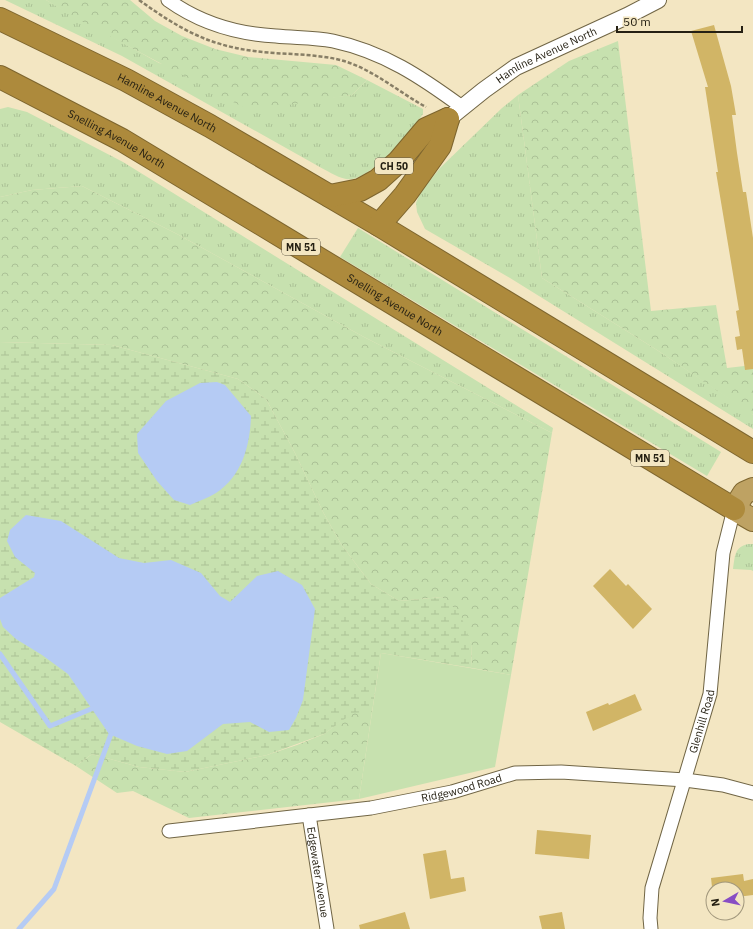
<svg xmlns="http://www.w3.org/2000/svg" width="753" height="929" viewBox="0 0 753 929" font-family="'IBM Plex Sans',sans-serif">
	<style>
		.grass { fill: url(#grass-tufts) }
		.forest { fill: url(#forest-crowns) }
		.wetland { fill: url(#wetland-marsh) }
		.green { fill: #c7e1af }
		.water { fill: #b5cbf4 }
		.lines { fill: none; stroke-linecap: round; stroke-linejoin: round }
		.stream { stroke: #b5cbf4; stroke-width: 5 }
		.building { fill: #d1b566 }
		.minor-casing { stroke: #706545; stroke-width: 15 }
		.tertiary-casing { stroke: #706545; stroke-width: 18 }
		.trunk-casing { stroke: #7d652e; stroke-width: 24 }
		.motorway-casing { stroke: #7d652e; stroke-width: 24 }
		.path { stroke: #877e66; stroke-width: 2.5; stroke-dasharray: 4 2; stroke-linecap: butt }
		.minor { stroke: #fff; stroke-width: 13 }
		.tertiary { stroke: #fff; stroke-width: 16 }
		.trunk { stroke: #bea263; stroke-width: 22 }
		.motorway { stroke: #ad8a3c; stroke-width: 22 }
		.labels { text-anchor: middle; stroke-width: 4; stroke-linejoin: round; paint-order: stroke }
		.shield { fill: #f3e6c2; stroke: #635b48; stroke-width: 1 }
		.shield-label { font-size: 10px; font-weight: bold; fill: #252013 }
		.street-label { font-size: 11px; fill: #252013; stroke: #f3e6c2 }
	</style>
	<defs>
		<pattern id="grass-tufts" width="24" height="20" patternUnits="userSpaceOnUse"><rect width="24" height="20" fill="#c7e1af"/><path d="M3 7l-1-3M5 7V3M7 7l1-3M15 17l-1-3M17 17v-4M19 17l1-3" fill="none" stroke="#abc196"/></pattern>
		<pattern id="forest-crowns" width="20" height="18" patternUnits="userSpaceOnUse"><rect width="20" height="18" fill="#c7e1af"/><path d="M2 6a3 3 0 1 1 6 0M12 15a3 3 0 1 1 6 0" fill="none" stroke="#abc196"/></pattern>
		<pattern id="wetland-marsh" width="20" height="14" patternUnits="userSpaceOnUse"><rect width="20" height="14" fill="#c7e1af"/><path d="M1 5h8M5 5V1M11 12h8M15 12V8" fill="none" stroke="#abc196"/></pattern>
	</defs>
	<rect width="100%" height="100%" fill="#f3e6c2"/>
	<!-- grass -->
	<g class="grass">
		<path d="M5 0H46L159 63 320 99 352 95 367 80 423 109V114C411 131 368 184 346 179 336 177 326 170 318 166L122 56Z"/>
		<path d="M518 95 542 278 657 350 750 412 753 415V429L510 278 425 229 417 212 416 203 421 191 441 167 502 108Z"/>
		<path d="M8 107 27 112 123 162 553 428 552 433 364 337 177 234 82 186 32 190 0 197V109Z"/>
		<path d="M358 228 721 452 707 476 340 257Z"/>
		<path d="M748 544H753V571L751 570 733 569C735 557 734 547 748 544Z"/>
	</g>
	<!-- forest -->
	<g class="forest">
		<path d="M46 0H130L155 21 182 36 215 49 248 57 336 65 367 80 352 95 250 111 81 21Z"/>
		<path d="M618 41 651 311 716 305 727 368 753 365V415L657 350 542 278 518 95 569 61Z"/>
		<path d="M82 186 177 234 364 337 552 433 511 675 472 668 471 643 442 597 399 601 371 584 341 544 323 512 295 453 266 399 238 379 112 345 0 342V197L32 190Z"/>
		<path d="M353 712H372L359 799 189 818 133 791 117 793 76 766 92 754 139 767 185 772 267 755 297 745 324 734Z"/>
	</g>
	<!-- wetland -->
	<path class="wetland" d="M0 342 112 345 238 379 266 399 295 453 323 512 341 544 371 584 399 601 442 597 460 613 471 643 472 668 381 653 372 712 353 713 324 734 267 755 185 772 139 767 92 754 76 766 0 722Z"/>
	<!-- green -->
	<path class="green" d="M381 653 511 675 495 767 359 799Z"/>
	<!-- water -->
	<g class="water">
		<path d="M217 382 225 385 251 416C250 446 242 476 216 493 208 498 198 501 190 505L174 500 157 481 138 453 137 434 166 401 200 383Z"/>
		<path d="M26 515 61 521 119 558 144 563 171 560 201 573 220 596 230 602 257 576 278 571 302 585 315 609 303 700 296 718 289 730 269 732 250 722 223 724 187 751 167 754 137 746 109 734 68 674 42 655 16 639 3 627 0 619V598L34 577 35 573 15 557 7 541 10 530Z"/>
	</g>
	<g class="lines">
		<!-- stream -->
		<g class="stream">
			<path d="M0 654 50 726 91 709"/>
			<path d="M19 929 54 889 111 734"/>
		</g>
	</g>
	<!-- building -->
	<g class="building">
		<path d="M714 25 731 86 736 115H732L737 153 743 192H746L753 238V369L745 370 742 349 737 350 735 337 740 336 736 311 739 310 716 172H718L705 87H708L691 31Z"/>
		<path d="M610 569 626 586 628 584 652 609 633 629 593 586Z"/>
		<path d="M635 694 642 710 593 731 586 712 608 703 609 705Z"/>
		<path d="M537 830 591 835 589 859 535 854Z"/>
		<path d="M446 850 451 879 464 877 466 891 430 899 423 854Z"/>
		<path d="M743 874 744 881 753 879V895L737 897V889H713V896L711 878Z"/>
		<path d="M405 912 410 929H360L359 925Z"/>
		<path d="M562 912 565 929H542L539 916Z"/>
	</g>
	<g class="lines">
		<!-- minor casing -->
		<g class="minor-casing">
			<g id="minor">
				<path d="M168 0C200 23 237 34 276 36 295 38 314 37 333 41 384 52 421 77 462 107"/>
				<path id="s1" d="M309 815 327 929"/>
				<path id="s2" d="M169 831 371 808 452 792 515 773 561 772 685 780 723 785 753 793"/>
				<path id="s3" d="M651 929 650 918 652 888 710 694 723 553 734 509"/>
			</g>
		</g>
		<!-- tertiary casing -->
		<g class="tertiary-casing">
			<g id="tertiary">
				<path id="s4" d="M448 119 484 90 516 67 627 16 658 0"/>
			</g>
		</g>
		<!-- trunk casing -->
		<g class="trunk-casing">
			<path id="trunk" d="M753 489 744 493 734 509 753 520"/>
		</g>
		<!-- motorway casing -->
		<g class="motorway-casing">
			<g id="motorway">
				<path id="s5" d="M0 19 126 80 210 126 379 225 753 452"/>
				<path id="s6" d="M0 77 122 140 734 509"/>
				<path d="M330 196 360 190 378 180 398 162 426 129 448 119"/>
				<path d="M379 225 405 195 440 146 448 119"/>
			</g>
		</g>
		<!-- path -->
		<path class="path" d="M139 0C177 27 206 45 254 51 283 55 316 53 344 61 374 70 400 93 426 107"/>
		<!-- minor -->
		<use href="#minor" class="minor"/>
		<!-- tertiary -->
		<use href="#tertiary" class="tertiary"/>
		<!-- trunk -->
		<use href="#trunk" class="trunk"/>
		<!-- motorway -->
		<use href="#motorway" class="motorway"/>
	</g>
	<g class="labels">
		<!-- shield labels -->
		<g class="shield">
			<rect x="375" y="158" width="38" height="16" rx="3"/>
			<rect x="282" y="239" width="38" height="16" rx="3"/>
			<rect x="631" y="450" width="38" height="16" rx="3"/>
		</g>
		<g class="shield-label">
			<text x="394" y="170">CH 50</text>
			<text x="301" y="251">MN 51</text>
			<text x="650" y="462">MN 51</text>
		</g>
		<!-- street labels -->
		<g class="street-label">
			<text dy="4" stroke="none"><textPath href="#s4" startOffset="118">Hamline Avenue North</textPath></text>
			<text dy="4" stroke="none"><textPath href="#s5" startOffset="187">Hamline Avenue North</textPath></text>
			<text dy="4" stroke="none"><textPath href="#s6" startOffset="132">Snelling Avenue North</textPath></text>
			<text dy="4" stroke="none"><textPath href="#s6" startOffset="456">Snelling Avenue North</textPath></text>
			<text dy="4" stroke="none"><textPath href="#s3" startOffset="215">Glenhill Road</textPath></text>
			<text dy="4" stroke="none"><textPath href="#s2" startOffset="296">Ridgewood Road</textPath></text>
			<text dy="4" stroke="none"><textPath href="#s1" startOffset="58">Edgewater Avenue</textPath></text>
		</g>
	</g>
	<!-- north arrow -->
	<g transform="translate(725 901) rotate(261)"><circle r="19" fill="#f3e6c2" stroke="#a1977c"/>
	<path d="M0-3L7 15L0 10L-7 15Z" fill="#884dc4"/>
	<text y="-6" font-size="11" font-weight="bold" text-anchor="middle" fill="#252013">N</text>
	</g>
	<!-- scale -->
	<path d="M617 26v6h125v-6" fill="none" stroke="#252013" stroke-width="2"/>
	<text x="623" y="26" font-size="12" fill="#252013" stroke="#f3e6c2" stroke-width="3" paint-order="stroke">50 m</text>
</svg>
